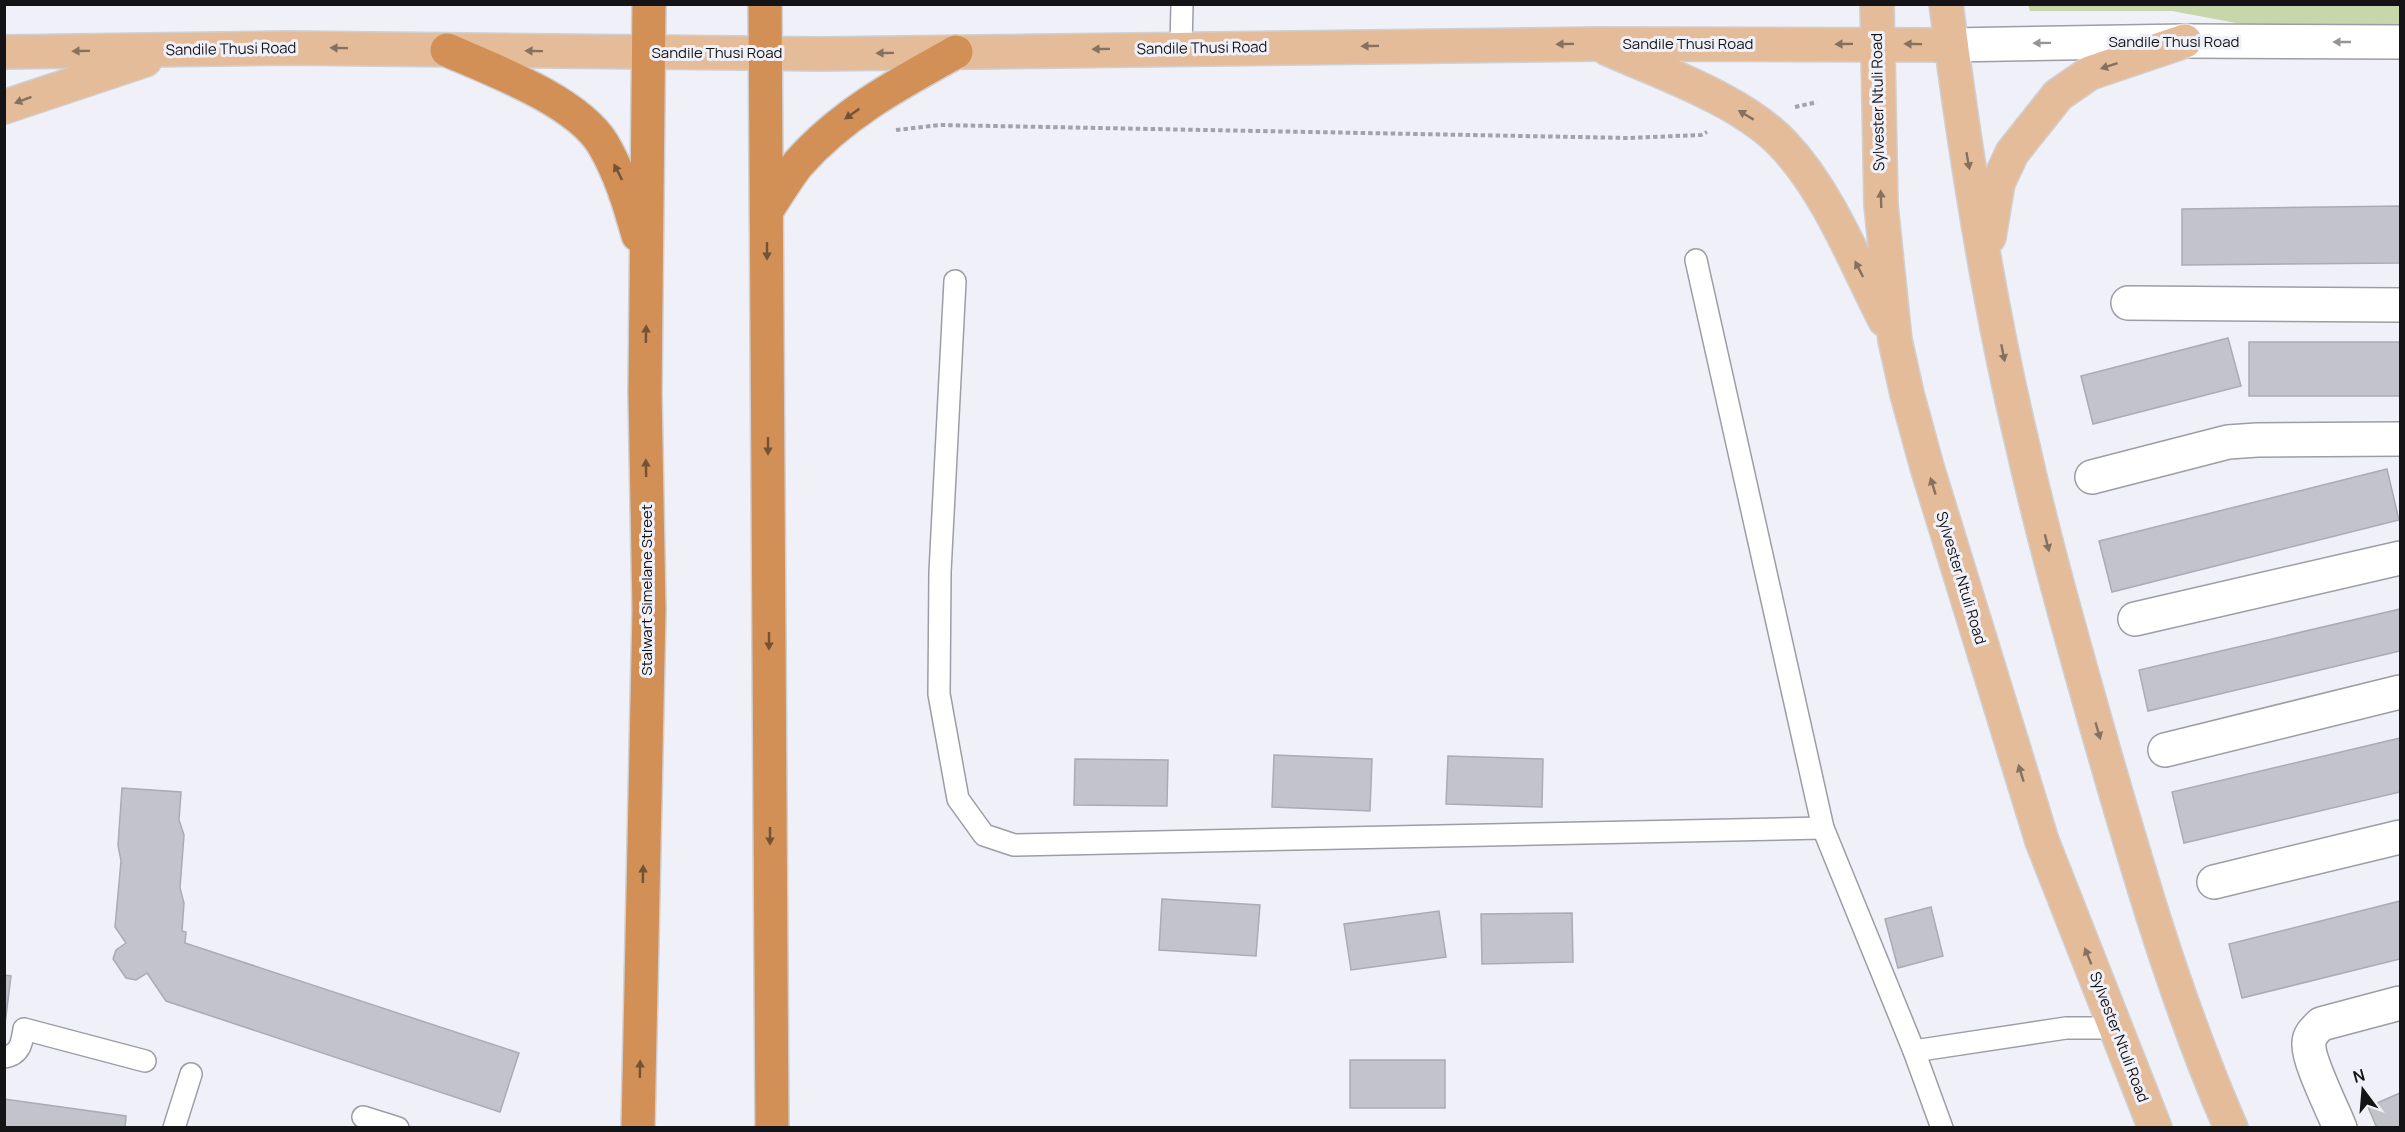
<svg xmlns="http://www.w3.org/2000/svg" width="2405" height="1132" viewBox="0 0 2405 1132" font-family="Manrope,sans-serif">
	<style>
		.green { fill: #c8d6ab }
		.building { fill: #c2c3cb; stroke: #aaabb3; stroke-width: 1.5 }
		.lines { fill: none; stroke-linecap: round; stroke-linejoin: round }
		.lane-casing { stroke: #9c9da5; stroke-width: 24 }
		.street-casing { stroke: #9c9da5; stroke-width: 36 }
		.secondary-casing { stroke: #9c9da5; stroke-width: 36 }
		.primary-casing { stroke: #d0d0d1; stroke-width: 36 }
		.highway-casing { stroke: #d0d0d1; stroke-width: 36 }
		.path { stroke: #a2a2a9; stroke-width: 4; stroke-dasharray: 4.5 3; stroke-linecap: butt }
		.lane { stroke: #fff; stroke-width: 21 }
		.street { stroke: #fff; stroke-width: 33 }
		.secondary { stroke: #fff; stroke-width: 33 }
		.primary { stroke: #e4bc9a; stroke-width: 33 }
		.highway { stroke: #d28f56; stroke-width: 33 }
		.oneway { fill: #959597 }
		.oneway2 { fill: #86705f }
		.oneway3 { fill: #735236 }
		.labels { text-anchor: middle; stroke-width: 6; stroke-linejoin: round; paint-order: stroke }
		.street-label { font-size: 15px; fill: #141417; stroke: #f0f0f9 }
	</style>
	<rect width="100%" height="100%" fill="#f0f0f9"/>
	<!-- green -->
	<path class="green" d="M2028 4 2400 5V31H2279L2172 11H2030Z"/>
	<!-- building -->
	<g class="building">
		<path d="M2400 206V263L2182 265V209Z"/>
		<path d="M2228 338 2241 386 2093 424 2081 376Z"/>
		<rect x="2249" y="342" width="151" height="54"/>
		<path d="M2387 469 2399 520 2112 592 2099 541Z"/>
		<path d="M2400 609V651L2148 711 2139 670Z"/>
		<path d="M2400 738V792L2184 843 2172 792Z"/>
		<path d="M1274 755 1372 759 1370 811 1272 807Z"/>
		<path d="M1448 756 1543 759 1542 807 1446 804Z"/>
		<path d="M1075 759 1168 760 1167 806 1074 805Z"/>
		<path d="M122 788 181 792 179 820 184 835 180 888 184 903 182 931 186 932 185 943 519 1053 500 1112 166 1001 147 973 136 980 126 978 113 959 116 950 126 943 115 927 121 861 118 845Z"/>
		<path d="M1162 899 1260 905 1256 956 1159 950Z"/>
		<path d="M2400 901V959L2242 998 2229 944Z"/>
		<path d="M1931 907 1943 956 1898 968 1885 919Z"/>
		<path d="M1439 911 1446 957 1351 970 1344 924Z"/>
		<path d="M1572 913 1573 962 1482 964 1481 914Z"/>
		<path d="M4 975 11 976 4 1032Z"/>
		<rect x="1350" y="1060" width="95" height="48"/>
		<path d="M2400 1093V1128H2377L2368 1107Z"/>
		<path d="M4 1099 126 1116 125 1128H4Z"/>
	</g>
	<g class="lines">
		<!-- lane casing -->
		<g class="lane-casing">
			<g id="lane">
				<path d="M1181 48 1182 4"/>
				<path d="M1696 260 1823 828 1914 1051 1942 1128"/>
				<path d="M955 281 940 572 939 694 958 799 984 835 1014 845 1823 828"/>
				<path d="M1914 1051 2066 1028H2116"/>
				<path d="M4 1057C20 1055 22 1043 24 1029L145 1061"/>
				<path d="M363 1117 398 1128"/>
				<path d="M174 1128 191 1074"/>
			</g>
		</g>
		<!-- street casing -->
		<g class="street-casing">
			<g id="street">
				<path d="M2128 303 2400 305"/>
				<path d="M2092 477 2228 442 2257 440 2400 439"/>
				<path d="M2135 619 2400 558"/>
				<path d="M2165 750 2400 692"/>
				<path d="M2214 882 2400 837"/>
				<path d="M2340 1128C2333 1110 2307 1059 2309 1043 2309 1035 2315 1030 2321 1024L2400 1003"/>
			</g>
		</g>
		<!-- secondary casing -->
		<g class="secondary-casing">
			<path id="secondary" d="M1951 45 2185 41 2400 42"/>
		</g>
		<!-- primary casing -->
		<g class="primary-casing">
			<g id="primary">
				<path d="M1877 4 1881 205 1895 340 1907 394 1927 467 2042 841 2155 1128"/>
				<path d="M1946 4C1965 153 1988 302 2023 447 2044 540 2070 632 2096 724 2135 860 2174 997 2231 1128"/>
				<path d="M1608 49C1663 73 1743 101 1784 145 1829 193 1855 262 1885 320"/>
				<path d="M4 52 286 48 820 54 1597 44 1951 45"/>
				<path d="M4 107 145 60"/>
				<path d="M1989 237 1998 183 2012 153 2058 95 2090 73 2185 41"/>
			</g>
		</g>
		<!-- highway casing -->
		<g class="highway-casing">
			<g id="highway">
				<path d="M765 4 772 1128"/>
				<path d="M447 50C493 70 577 101 603 144 620 173 629 203 638 235"/>
				<path d="M767 210C777 195 787 178 798 164 842 114 898 84 956 52"/>
				<path d="M638 1128 649 610 645 393 649 4"/>
			</g>
		</g>
		<!-- path -->
		<g class="path">
			<path d="M1795 107 1817 102"/>
			<path d="M896 130 940 125 1629 138 1701 135 1707 132"/>
		</g>
		<!-- lane -->
		<use href="#lane" class="lane"/>
		<!-- street -->
		<use href="#street" class="street"/>
		<!-- secondary -->
		<use href="#secondary" class="secondary"/>
		<!-- primary -->
		<use href="#primary" class="primary"/>
		<!-- highway -->
		<use href="#highway" class="highway"/>
	</g>
	<!-- one-way arrows -->
	<defs><path id="oneway-solid" d="M-6-.8H1V-3.2L6.5 0L1 3.2V.8H-6Z" transform="scale(1.5)"/></defs>
	<g class="oneway">
		<use href="#oneway-solid" transform="translate(2342 42) rotate(-180)"/>
		<use href="#oneway-solid" transform="translate(2042 43) rotate(179)"/>
	</g>
	<g class="oneway2">
		<use href="#oneway-solid" transform="translate(1565 44) rotate(179)"/>
		<use href="#oneway-solid" transform="translate(1844 44) rotate(179)"/>
		<use href="#oneway-solid" transform="translate(1913 44) rotate(-179)"/>
		<use href="#oneway-solid" transform="translate(1370 46) rotate(179)"/>
		<use href="#oneway-solid" transform="translate(339 48) rotate(-179)"/>
		<use href="#oneway-solid" transform="translate(1101 49) rotate(179)"/>
		<use href="#oneway-solid" transform="translate(81 51) rotate(179)"/>
		<use href="#oneway-solid" transform="translate(534 51) rotate(-179)"/>
		<use href="#oneway-solid" transform="translate(885 53) rotate(179)"/>
		<use href="#oneway-solid" transform="translate(2109 66) rotate(162)"/>
		<use href="#oneway-solid" transform="translate(23 100) rotate(159)"/>
		<use href="#oneway-solid" transform="translate(1746 115) rotate(-149)"/>
		<use href="#oneway-solid" transform="translate(1968 161) rotate(80)"/>
		<use href="#oneway-solid" transform="translate(1881 199) rotate(-92)"/>
		<use href="#oneway-solid" transform="translate(1859 269) rotate(-117)"/>
		<use href="#oneway-solid" transform="translate(2003 353) rotate(79)"/>
		<use href="#oneway-solid" transform="translate(1933 486) rotate(-107)"/>
		<use href="#oneway-solid" transform="translate(2047 543) rotate(76)"/>
		<use href="#oneway-solid" transform="translate(2098 731) rotate(74)"/>
		<use href="#oneway-solid" transform="translate(2021 773) rotate(-107)"/>
		<use href="#oneway-solid" transform="translate(2088 956) rotate(-112)"/>
	</g>
	<g class="oneway3">
		<use href="#oneway-solid" transform="translate(852 114) rotate(145)"/>
		<use href="#oneway-solid" transform="translate(618 172) rotate(-117)"/>
		<use href="#oneway-solid" transform="translate(767 251) rotate(90)"/>
		<use href="#oneway-solid" transform="translate(646 334) rotate(-89)"/>
		<use href="#oneway-solid" transform="translate(768 446) rotate(90)"/>
		<use href="#oneway-solid" transform="translate(646 468) rotate(-91)"/>
		<use href="#oneway-solid" transform="translate(769 641) rotate(90)"/>
		<use href="#oneway-solid" transform="translate(770 836) rotate(90)"/>
		<use href="#oneway-solid" transform="translate(643 874) rotate(-89)"/>
		<use href="#oneway-solid" transform="translate(640 1069) rotate(-89)"/>
	</g>
	<g class="labels">
		<!-- street labels -->
		<g class="street-label">
			<text x="2174" y="47">Sandile Thusi Road</text>
			<text x="1688" y="49">Sandile Thusi Road</text>
			<text transform="translate(1202 48) rotate(-1)" y="5">Sandile Thusi Road</text>
			<text transform="translate(231 49) rotate(-1)" y="5">Sandile Thusi Road</text>
			<text x="717" y="58">Sandile Thusi Road</text>
			<text transform="translate(1878 102) rotate(-91)" y="5">Sylvester Ntuli Road</text>
			<text transform="translate(1961 578) rotate(73)" y="5">Sylvester Ntuli Road</text>
			<text transform="translate(647 590) rotate(-90)" y="5">Stalwart Simelane Street</text>
			<text transform="translate(2119 1037) rotate(69)" y="5">Sylvester Ntuli Road</text>
		</g>
	</g>
	<!-- border -->
	<rect width="2405" height="1132" fill="none" stroke="#141417" stroke-width="12"/>
	<!-- north arrow -->
	<g transform="translate(2363 1090) rotate(344)" stroke="#f0f0f9" stroke-width="4.5" paint-order="stroke">
	<path d="M0-4.5L10 22L0 15L-10 22Z" fill="#141417"/>
	<text y="-9" font-size="16" font-weight="bold" text-anchor="middle" fill="#141417">N</text>
	</g>
</svg>
